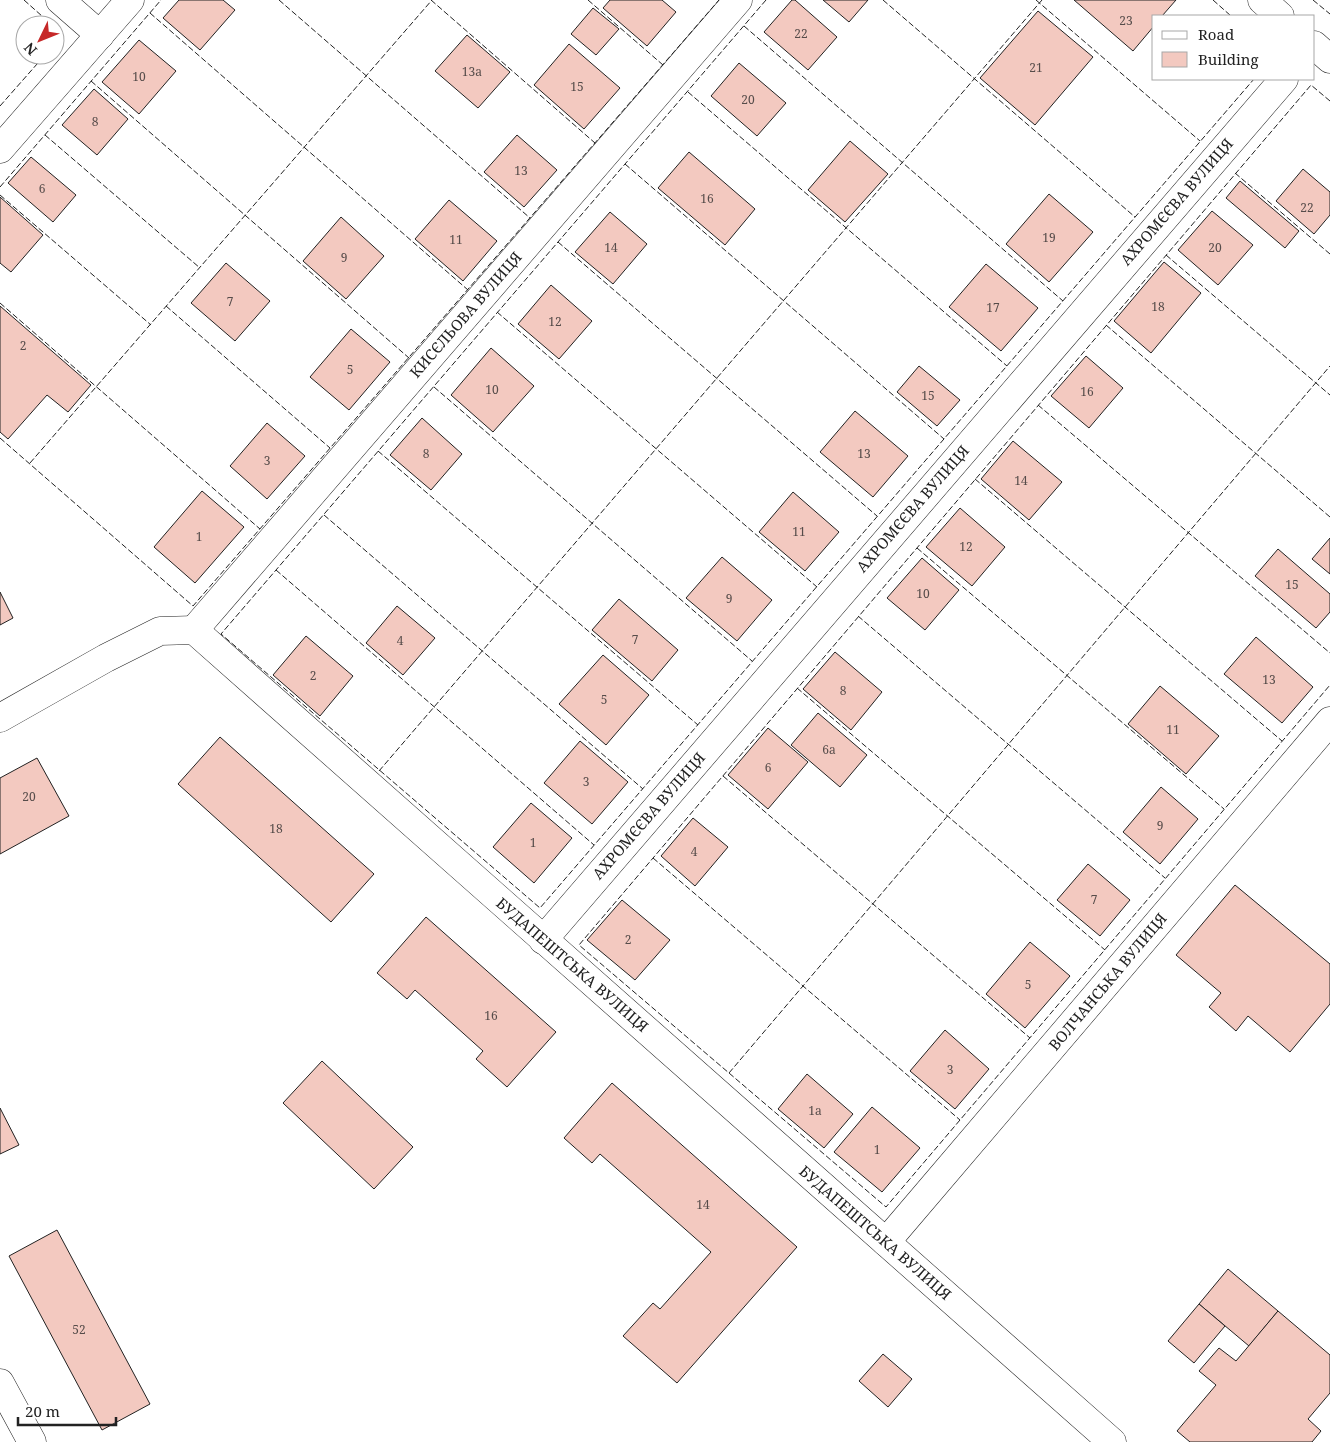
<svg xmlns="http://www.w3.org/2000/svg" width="1330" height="1442" viewBox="0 0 1330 1442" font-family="'Noto Serif',serif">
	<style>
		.building { fill: #f3c9c0; stroke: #222 }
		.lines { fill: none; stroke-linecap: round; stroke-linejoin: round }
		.minor-casing { stroke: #222; stroke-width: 29 }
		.tertiary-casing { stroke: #222; stroke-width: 29 }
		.minor { stroke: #fff; stroke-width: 28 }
		.tertiary { stroke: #fff; stroke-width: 28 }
		.fence { stroke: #222; stroke-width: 1; stroke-dasharray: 6 2.5; stroke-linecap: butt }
		.labels { text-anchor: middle; stroke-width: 4; stroke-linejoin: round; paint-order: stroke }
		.number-label { font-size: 12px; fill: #564c4a }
		.street-label { font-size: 15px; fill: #222; stroke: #fff }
	</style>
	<rect width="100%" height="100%" fill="#fff"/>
	<!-- building -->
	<g class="building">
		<path d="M179 0H223L235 10 200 50 163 18Z"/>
		<path d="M610 0H662L676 12 647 46 603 8Z"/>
		<path d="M792 0H795L837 37 808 70 764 32Z"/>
		<path d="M823 0H868L849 22Z"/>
		<path d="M1074 0H1176L1162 16H1154V26L1133 51Z"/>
		<path d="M593 8 619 29 596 55 571 34Z"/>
		<path d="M1038 11 1093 57 1035 125 980 78Z"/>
		<path d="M467 35 510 72 478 108 435 71Z"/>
		<path d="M139 40 176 71 139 114 102 82Z"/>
		<path d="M569 44 620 88 584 129 534 85Z"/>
		<path d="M739 63 786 103 757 136 711 96Z"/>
		<path d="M94 89 128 119 97 155 62 125Z"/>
		<path d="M517 135 557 170 524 207 484 172Z"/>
		<path d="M850 141 888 174 845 222 808 190Z"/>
		<path d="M689 152 755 209 725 245 658 188Z"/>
		<path d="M31 157 76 195 53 222 8 183Z"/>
		<path d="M1303 169 1330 192V215L1314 234 1276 201Z"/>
		<path d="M1240 181 1299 231 1285 248 1226 198Z"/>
		<path d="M1049 194 1093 232 1049 282 1006 244Z"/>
		<path d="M0 197 43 235 11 272 0 263Z"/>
		<path d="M449 200 497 241 463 281 415 239Z"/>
		<path d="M1212 211 1253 245 1218 285 1178 250Z"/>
		<path d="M610 212 647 244 613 284 575 252Z"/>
		<path d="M341 217 384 256 346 299 303 261Z"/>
		<path d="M1164 262 1201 293 1151 353 1114 321Z"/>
		<path d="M226 263 270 301 235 341 191 303Z"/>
		<path d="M986 264 1038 308 1001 351 949 307Z"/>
		<path d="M551 285 592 321 559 359 518 324Z"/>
		<path d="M0 306 91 385 68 412 47 395 8 439 0 432Z"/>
		<path d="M351 329 390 362 349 410 310 377Z"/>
		<path d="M491 348 534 386 493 432 451 395Z"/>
		<path d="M1086 356 1123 388 1089 428 1051 396Z"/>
		<path d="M919 366 960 400 937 426 897 392Z"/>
		<path d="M855 411 908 456 873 497 820 452Z"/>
		<path d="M422 418 462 454 431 490 390 455Z"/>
		<path d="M267 423 305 456 267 499 230 466Z"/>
		<path d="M1013 441 1062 482 1029 520 981 479Z"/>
		<path d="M202 491 244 527 195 583 154 547Z"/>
		<path d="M793 492 839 532 805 571 759 532Z"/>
		<path d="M960 508 1005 547 972 586 926 547Z"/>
		<path d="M1330 538V574L1312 559Z"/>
		<path d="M1278 549 1330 594V612L1316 628 1255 576Z"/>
		<path d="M722 557 772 600 737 641 686 598Z"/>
		<path d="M922 558 959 590 925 630 887 598Z"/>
		<path d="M0 592 13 618 0 625Z"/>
		<path d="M619 599 678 650 652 681 592 630Z"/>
		<path d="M397 606 435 638 403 675 366 643Z"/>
		<path d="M306 636 353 676 320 716 273 675Z"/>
		<path d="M1256 637 1313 687 1282 723 1224 674Z"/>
		<path d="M835 652 882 692 851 730 803 689Z"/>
		<path d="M603 655 649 695 606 745 559 704Z"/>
		<path d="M1160 686 1219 736 1186 774 1128 724Z"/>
		<path d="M818 713 867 755 840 787 791 745Z"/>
		<path d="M768 728 808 762 768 809 728 775Z"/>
		<path d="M220 737 374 874 331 922 178 784Z"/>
		<path d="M580 741 628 782 592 824 544 783Z"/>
		<path d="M37 758 69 816 0 854V778Z"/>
		<path d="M1161 787 1198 819 1160 864 1123 832Z"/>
		<path d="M531 803 572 838 534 883 493 847Z"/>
		<path d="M693 818 728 847 695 886 661 856Z"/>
		<path d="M1088 864 1130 900 1100 936 1057 900Z"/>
		<path d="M1235 885 1330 964V1004L1290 1052 1248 1016 1236 1031 1209 1007 1221 993 1176 955Z"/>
		<path d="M622 900 670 940 635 980 587 940Z"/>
		<path d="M426 917 556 1032 507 1087 476 1059 483 1051 415 990 407 999 377 973Z"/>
		<path d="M1030 942 1070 976 1025 1028 986 994Z"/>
		<path d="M945 1030 989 1069 955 1109 910 1071Z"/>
		<path d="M322 1061 413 1147 374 1189 283 1103Z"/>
		<path d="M807 1074 853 1114 824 1148 778 1109Z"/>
		<path d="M612 1083 797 1247 677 1383 623 1336 653 1303 660 1309 711 1252 600 1154 592 1163 564 1138Z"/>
		<path d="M872 1107 920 1148 882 1192 834 1152Z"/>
		<path d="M0 1108 19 1145 0 1154Z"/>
		<path d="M57 1230 150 1404 102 1430 9 1256Z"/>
		<path d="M1228 1269 1278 1311 1249 1346 1199 1304Z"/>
		<path d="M1199 1304 1225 1326 1194 1363 1168 1341Z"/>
		<path d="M1278 1311 1330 1355V1393L1308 1419 1321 1431 1312 1442H1190L1177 1431 1216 1385 1199 1371 1219 1348 1236 1361Z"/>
		<path d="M883 1354 912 1379 888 1407 859 1381Z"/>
	</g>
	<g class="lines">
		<!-- minor casing -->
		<g class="minor-casing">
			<g id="minor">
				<path d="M60 0 100 35"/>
				<path d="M1262 0 1280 16"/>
				<path d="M1314 45 1330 59"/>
				<path d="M0 149 130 0"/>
				<path d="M194 630 738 0"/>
				<path d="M0 718 106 658 160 631 194 630 1112 1442"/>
				<path d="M543 940 1284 79"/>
				<path d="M886 1242 1330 721"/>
			</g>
		</g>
		<!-- tertiary casing -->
		<g class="tertiary-casing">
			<path id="tertiary" d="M0 1383 32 1442"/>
		</g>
		<!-- minor -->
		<use href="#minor" class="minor"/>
		<!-- tertiary -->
		<use href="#tertiary" class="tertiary"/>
		<!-- fence -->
		<g class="fence">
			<path d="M24 0 52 25"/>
			<path d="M279 0 530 218"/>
			<path d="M431 0 595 143"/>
			<path d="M588 0 663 65"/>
			<path d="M766 0 221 634 540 908 1254 79"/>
			<path d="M883 0 1135 217"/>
			<path d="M1036 0 1200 141"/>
			<path d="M1213 0 1231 16"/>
			<path d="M1313 0 1330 14"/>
			<path d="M150 13 468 290"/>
			<path d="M744 26 1063 301"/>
			<path d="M55 27 63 34 55 44"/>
			<path d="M91 81 409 358"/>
			<path d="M688 92 1007 366"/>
			<path d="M1330 101 1311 85 579 945 886 1207 1330 685"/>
			<path d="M0 106 45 55"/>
			<path d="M45 135 200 268"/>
			<path d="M625 164 944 439"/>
			<path d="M1235 173 1330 254"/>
			<path d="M0 187 161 0"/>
			<path d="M0 195 151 325"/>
			<path d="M558 242 877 516"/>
			<path d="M1166 255 1330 395"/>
			<path d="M0 303 260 529"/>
			<path d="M166 306 330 448"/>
			<path d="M497 312 817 587"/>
			<path d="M1106 325 1330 517"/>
			<path d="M434 387 752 661"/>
			<path d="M1038 405 1330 653"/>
			<path d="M0 438 193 606 719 0"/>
			<path d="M378 451 698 725"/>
			<path d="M30 463 432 0"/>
			<path d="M975 479 1282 741"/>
			<path d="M324 515 643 789"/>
			<path d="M917 548 1224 809"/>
			<path d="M276 570 594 845"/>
			<path d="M858 616 1165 878"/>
			<path d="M797 688 1105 950"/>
			<path d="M379 771 1042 0"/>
			<path d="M723 776 1030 1038"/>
			<path d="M653 858 960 1120"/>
			<path d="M729 1073 1330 366"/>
		</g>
	</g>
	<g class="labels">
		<!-- number labels -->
		<g class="number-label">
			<text x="1126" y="25">23</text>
			<text x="801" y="38">22</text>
			<text x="1036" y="72">21</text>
			<text x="472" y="76">13а</text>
			<text x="139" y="81">10</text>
			<text x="577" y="91">15</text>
			<text x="748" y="104">20</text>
			<text x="95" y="126">8</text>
			<text x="521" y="175">13</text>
			<text x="42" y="193">6</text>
			<text x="707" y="203">16</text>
			<text x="1307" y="212">22</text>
			<text x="1049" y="242">19</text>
			<text x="456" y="244">11</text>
			<text x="611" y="252">14</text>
			<text x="1215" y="252">20</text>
			<text x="344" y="262">9</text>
			<text x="230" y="306">7</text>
			<text x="1158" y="311">18</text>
			<text x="993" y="312">17</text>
			<text x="555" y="326">12</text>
			<text x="23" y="350">2</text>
			<text x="350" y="374">5</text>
			<text x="492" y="394">10</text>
			<text x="1087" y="396">16</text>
			<text x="928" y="400">15</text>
			<text x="426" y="458">8</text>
			<text x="864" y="458">13</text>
			<text x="267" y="465">3</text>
			<text x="1021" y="485">14</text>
			<text x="799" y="536">11</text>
			<text x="199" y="541">1</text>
			<text x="966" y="551">12</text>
			<text x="1292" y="589">15</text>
			<text x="923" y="598">10</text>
			<text x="729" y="603">9</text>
			<text x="635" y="644">7</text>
			<text x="400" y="645">4</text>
			<text x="313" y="680">2</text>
			<text x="1269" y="684">13</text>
			<text x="843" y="695">8</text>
			<text x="604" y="704">5</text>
			<text x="1173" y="734">11</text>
			<text x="829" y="754">6а</text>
			<text x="768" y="772">6</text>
			<text x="586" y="786">3</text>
			<text x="29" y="801">20</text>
			<text x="1160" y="830">9</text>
			<text x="276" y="833">18</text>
			<text x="533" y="847">1</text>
			<text x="694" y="856">4</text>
			<text x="1094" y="904">7</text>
			<text x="628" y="944">2</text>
			<text x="1028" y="989">5</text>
			<text x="491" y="1020">16</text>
			<text x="950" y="1074">3</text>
			<text x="815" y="1115">1а</text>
			<text x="877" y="1154">1</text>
			<text x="703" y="1209">14</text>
			<text x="79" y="1334">52</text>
		</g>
		<!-- street labels -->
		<g class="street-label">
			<text transform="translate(1177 202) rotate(-49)" y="5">АХРОМЄЄВА ВУЛИЦЯ</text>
			<text transform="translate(466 315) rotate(-49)" y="5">КИСЄЛЬОВА ВУЛИЦЯ</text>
			<text transform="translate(913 509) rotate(-49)" y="5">АХРОМЄЄВА ВУЛИЦЯ</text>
			<text transform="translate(649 816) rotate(-49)" y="5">АХРОМЄЄВА ВУЛИЦЯ</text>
			<text transform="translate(572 965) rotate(41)" y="5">БУДАПЕШТСЬКА ВУЛИЦЯ</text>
			<text transform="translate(1108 982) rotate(-50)" y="5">ВОЛЧАНСЬКА ВУЛИЦЯ</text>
			<text transform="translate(875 1233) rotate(41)" y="5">БУДАПЕШТСЬКА ВУЛИЦЯ</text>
		</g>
	</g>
	<!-- legend -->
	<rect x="1152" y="15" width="162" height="65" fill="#ffffff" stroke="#a7a7a7"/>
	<rect x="1162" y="31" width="25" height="8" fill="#ffffff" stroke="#a7a7a7"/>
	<text x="1198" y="40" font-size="15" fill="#222222">Road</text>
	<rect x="1162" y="52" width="25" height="15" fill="#f3c9c0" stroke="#a7a7a7"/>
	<text x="1198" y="65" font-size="15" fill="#222222">Building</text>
	<!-- north arrow -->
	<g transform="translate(40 40) rotate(227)"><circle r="24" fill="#ffffff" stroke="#a7a7a7"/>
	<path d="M0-4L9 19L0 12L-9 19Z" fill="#c62828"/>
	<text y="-8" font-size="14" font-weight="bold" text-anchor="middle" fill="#222222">N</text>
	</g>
	<!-- scale -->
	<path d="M18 1417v8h98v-8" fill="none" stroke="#222222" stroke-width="2.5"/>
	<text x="25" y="1417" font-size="15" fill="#222222" stroke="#ffffff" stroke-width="4" paint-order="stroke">20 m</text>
</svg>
